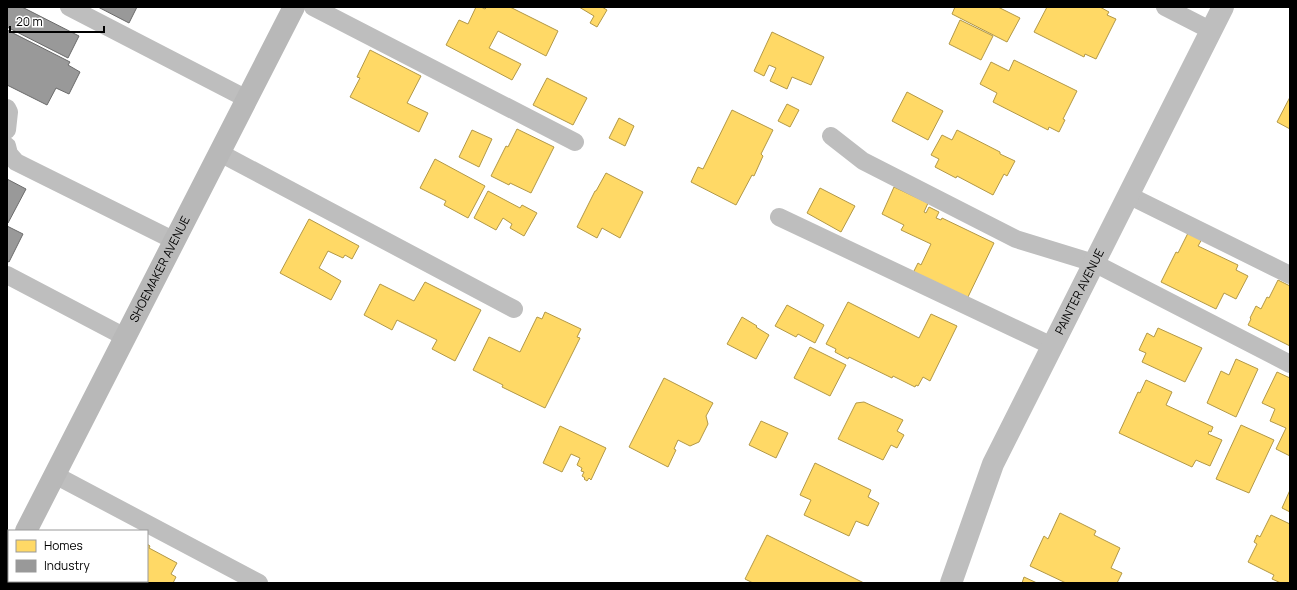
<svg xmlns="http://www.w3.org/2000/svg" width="1297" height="590" viewBox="0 0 1297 590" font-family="Manrope,sans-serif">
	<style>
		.homes { fill: #ffd966; stroke: #b29847 }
		.industry { fill: #999; stroke: #6b6b6b }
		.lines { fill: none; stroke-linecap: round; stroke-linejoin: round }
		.lane { stroke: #bebebe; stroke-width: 18 }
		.street { stroke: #bebebe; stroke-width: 22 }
		.secondary { stroke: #b8b8b8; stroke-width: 22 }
		.labels { text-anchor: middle; stroke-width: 4; stroke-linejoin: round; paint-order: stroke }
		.street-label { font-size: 12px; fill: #000; stroke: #fff }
	</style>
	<rect width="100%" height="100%" fill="#fff"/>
	<!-- homes -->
	<g class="homes">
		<path d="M476 7H481L485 9 487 7H510L558 31 546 56 498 31 489 48 521 64 512 80 446 45 459 20 468 24Z"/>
		<path d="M579 7H602L607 10 597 27 590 23 594 16Z"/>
		<path d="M955 7H998L1020 18 1007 42 952 14Z"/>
		<path d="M1047 7H1100L1109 12 1107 15 1116 19 1096 59 1085 54 1084 57 1034 32Z"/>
		<path d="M960 20 993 36 981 60 949 44Z"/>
		<path d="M772 32 824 57 811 85 792 77 787 89 770 81 776 68 769 65 764 76 754 71Z"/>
		<path d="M370 50 421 76 407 103 428 113 419 132 350 97 360 78 357 77Z"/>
		<path d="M1014 60 1077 91 1063 119 1065 120 1059 132 1049 127 1048 130 993 102 997 93 980 84 991 62 1009 71Z"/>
		<path d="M547 78 587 98 573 125 533 105Z"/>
		<path d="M907 92 943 111 928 140 892 121Z"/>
		<path d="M1290 97V129L1277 122Z"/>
		<path d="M787 104 799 110 790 127 778 121Z"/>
		<path d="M732 110 773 130 761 154 763 156 754 176 752 175 736 205 691 182 698 167 703 169Z"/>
		<path d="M619 118 634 126 625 146 609 138Z"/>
		<path d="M517 129 554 147 531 193 510 183 509 185 491 176 506 146 508 147Z"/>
		<path d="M472 130 492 139 479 167 459 157Z"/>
		<path d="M957 130 1000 152V154L1015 161 1007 176 1004 174 993 195 957 176 956 178 935 167 939 159 931 155 942 135 952 140Z"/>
		<path d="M435 159 485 186 468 218 444 205 446 201 420 188Z"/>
		<path d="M606 173 643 192 620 238 602 228 597 238 577 227 595 191H596Z"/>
		<path d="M894 187 928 203 924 212 926 213 929 207 939 212 936 218 941 220 942 218 994 243 967 299 913 273 918 263 921 265 931 244 901 230 904 225 882 214Z"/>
		<path d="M820 188 855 206 841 232 807 213Z"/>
		<path d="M488 191 520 208 522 205 537 213 524 236 510 228 512 224 503 218 496 230 474 218Z"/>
		<path d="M309 219 359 246 352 259 345 255 343 258 328 251 319 268 341 281 331 300 280 273Z"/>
		<path d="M1188 233 1202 239 1198 246 1238 265 1236 270 1248 276 1236 299 1224 293 1216 309 1161 282 1176 252 1178 253Z"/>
		<path d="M1278 280 1290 286V346L1248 325 1251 319 1250 318 1256 306 1261 309 1267 297 1269 298Z"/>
		<path d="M425 282 481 310 455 361 432 349 437 340 397 320 392 330 364 315 380 284 414 301Z"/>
		<path d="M848 302 919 338 931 314 957 326 930 381 923 377 918 386 916 385 915 387 893 376 892 378 849 357 848 359 835 352 836 349 826 344Z"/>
		<path d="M787 305 824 325 815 343 798 334 796 337 775 326Z"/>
		<path d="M545 312 581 329 577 337 580 338 545 408 502 387 503 385 473 370 489 337 520 352 537 317 542 319Z"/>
		<path d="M742 317 757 326 756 327 769 335 756 359 727 344Z"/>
		<path d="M1158 328 1202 348 1185 382 1142 362 1146 353 1139 350 1147 333 1154 337Z"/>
		<path d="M810 347 846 365 830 396 794 378Z"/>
		<path d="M1236 359 1258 369 1236 417 1207 403 1221 371 1229 375Z"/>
		<path d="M1277 372 1290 378V456L1276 449 1286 428 1270 421 1275 409 1262 403Z"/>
		<path d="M664 378 713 403 706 416 708 424 699 442 690 446 678 440 674 449 676 450 668 467 629 447Z"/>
		<path d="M1146 380 1172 392 1166 405 1213 427 1211 432 1209 431 1208 434 1222 440 1210 466 1196 460 1192 467 1119 433 1138 392 1140 393Z"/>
		<path d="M864 402 903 420 897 431 904 435 897 448 891 445 883 460 838 439 856 403Z"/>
		<path d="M761 421 788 433 776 458 749 445Z"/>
		<path d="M1241 425 1274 440 1249 493 1216 479Z"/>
		<path d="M560 426 606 448 591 480 589 478 587 481 584 479 585 478 582 476 584 472 581 471 582 468 577 465 580 458 571 454 562 472 543 463Z"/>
		<path d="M815 463 871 490 868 497 879 503 868 526 856 521 849 536 804 515 811 500 800 495Z"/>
		<path d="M1290 490V512L1282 508Z"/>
		<path d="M1060 513 1096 531 1094 535 1120 548 1111 568 1122 573 1117 583H1066L1030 566 1044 536 1048 539Z"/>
		<path d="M1271 515 1290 524V583H1281L1272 579 1274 575 1248 562 1257 544 1254 542 1257 535 1260 537Z"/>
		<path d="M767 535 864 583H753L745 579Z"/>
		<path d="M147 544 150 546 149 548 177 563 171 574 176 577 173 583H123L119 581H147Z"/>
		<path d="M1024 577 1037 583H1022Z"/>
	</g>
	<!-- industry -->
	<g class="industry">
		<path d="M7 7H22L79 36 68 58 7 27Z"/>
		<path d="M98 7H137L129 23Z"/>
		<path d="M7 30 70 62 68 65 80 72 69 94 56 88 47 105 7 85Z"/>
		<path d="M7 179 26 189 8 223H7Z"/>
		<path d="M7 226 23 234 9 262 7 261Z"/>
	</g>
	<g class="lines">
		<!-- lane -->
		<g class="lane">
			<path d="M69 7 247 99"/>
			<path d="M313 7 575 142"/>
			<path d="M1165 7 1212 31"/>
			<path d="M7 108 9 112 7 130"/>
			<path d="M831 136 863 161 1016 239 1094 263 1290 364"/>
			<path d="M7 146 9 154 16 162 175 241"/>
			<path d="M220 153 514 309"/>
			<path d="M1128 195 1290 275"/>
			<path d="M779 217 1052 346"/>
			<path d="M7 275 125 337"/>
			<path d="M55 475 259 583"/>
			<path d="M42 581 46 583"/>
		</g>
		<!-- street -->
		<path class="street" id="s1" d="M951 583 993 464 1223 7"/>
		<!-- secondary -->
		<g class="secondary">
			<path id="s2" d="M26 531 294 7"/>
			<path d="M7 567 9 563"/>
		</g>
	</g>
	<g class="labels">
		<!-- street labels -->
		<g class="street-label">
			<text dy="4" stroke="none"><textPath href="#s2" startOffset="294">SHOEMAKER AVENUE</textPath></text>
			<text dy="4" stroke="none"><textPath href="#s1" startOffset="319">PAINTER AVENUE</textPath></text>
		</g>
	</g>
	<!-- border -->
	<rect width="1297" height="590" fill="none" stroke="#000000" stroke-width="16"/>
	<!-- legend -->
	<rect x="8" y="530" width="140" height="52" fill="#ffffff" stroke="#999999"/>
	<rect x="16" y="540" width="20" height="12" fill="#ffd966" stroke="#999999"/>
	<text x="44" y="550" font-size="12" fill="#000000">Homes</text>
	<rect x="16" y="560" width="20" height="12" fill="#999999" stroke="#999999"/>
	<text x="44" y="570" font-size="12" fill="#000000">Industry</text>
	<!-- scale -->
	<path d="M10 26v6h94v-6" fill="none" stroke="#000000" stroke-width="2"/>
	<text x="16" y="26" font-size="12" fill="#000000" stroke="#ffffff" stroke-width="3" paint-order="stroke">20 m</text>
</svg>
